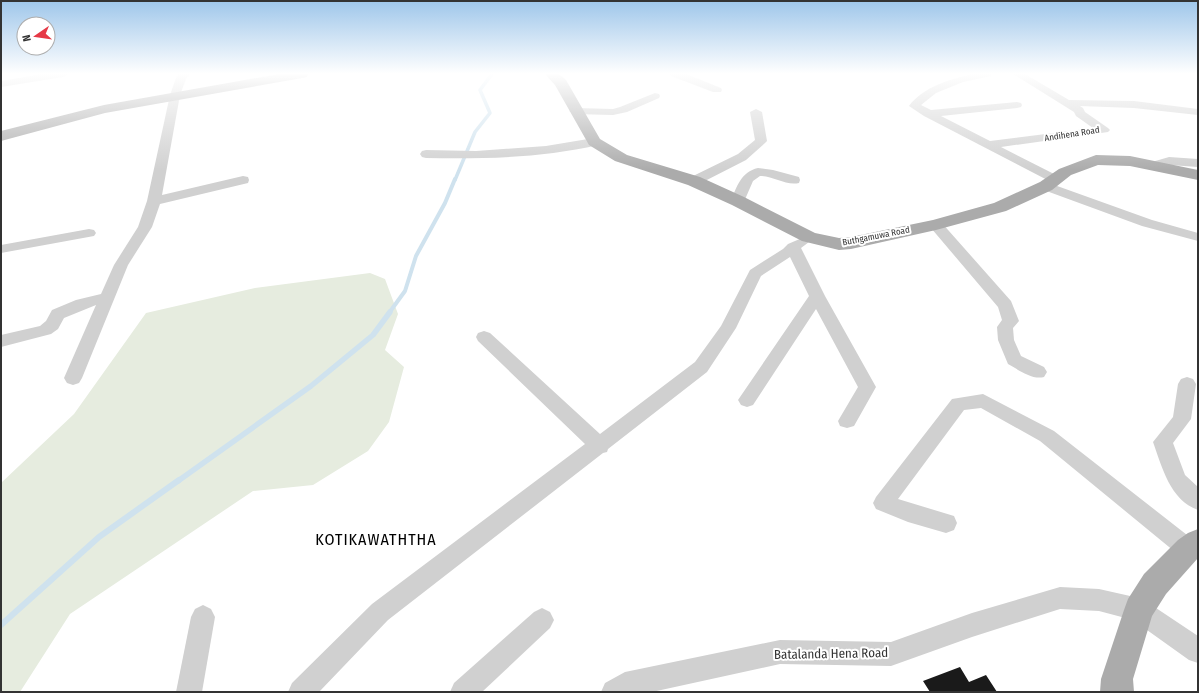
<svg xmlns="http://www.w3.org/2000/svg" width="1199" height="693" viewBox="0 0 1199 693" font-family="'Fira Sans Condensed',sans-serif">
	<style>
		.green { fill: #e6ecdf }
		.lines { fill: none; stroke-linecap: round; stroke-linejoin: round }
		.stream-far3 { stroke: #cfe2ee; stroke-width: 3.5 }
		.stream-far2 { stroke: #cfe2ee; stroke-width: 4 }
		.stream-far1 { stroke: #cfe2ee; stroke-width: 5.5 }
		.stream { stroke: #cfe2ee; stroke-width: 6 }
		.building { fill: #1a1a1a }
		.street { fill: #d0d0d0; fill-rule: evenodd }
		.primary { fill: #ababab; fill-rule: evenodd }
		.labels { text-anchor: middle; stroke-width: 4; stroke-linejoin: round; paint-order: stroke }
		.far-street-label { font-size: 9px; fill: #333; stroke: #fff }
		.near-street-label { font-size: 13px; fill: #333; stroke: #fff }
		.near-quarter-label { font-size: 16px; letter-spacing: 1px; fill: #000; stroke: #fff }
	</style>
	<rect width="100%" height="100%" fill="#fff"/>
	<!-- green -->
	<path class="green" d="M370 273 385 279 398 314 385 350 404 367 389 422 368 451 313 485 253 491 70 614 20 692H1V483L74 414 146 313 255 288Z"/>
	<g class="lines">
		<!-- stream-far3 -->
		<path class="stream-far3" d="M455 180 475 132 490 113 480 90 492 74"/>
		<!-- stream-far2 -->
		<path class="stream-far2" d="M389 313 405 291 416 256 445 203 455 179"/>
		<!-- stream-far1 -->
		<path class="stream-far1" d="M178 481 311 386 373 335 390 312"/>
		<!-- stream -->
		<path class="stream" d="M1 625 99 537 179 480"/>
	</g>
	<!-- building -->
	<path class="building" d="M960 667 969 682 986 675 997 692H930L923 681Z"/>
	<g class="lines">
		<!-- street -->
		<g class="street">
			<path d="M43 74H68L63 77 1 87V81Z"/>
			<path d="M179 74H190L186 79 180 95 162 195 243 176 248 177 249 180 248 183 160 204 152 227 128 265 82 378 79 383 73 385 67 383 64 378 96 305 64 318 58 329 51 334 1 347V335L40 326 46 321 52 310 76 300 101 294 114 265 138 227 147 201 170 95 176 78Z"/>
			<path d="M670 74H686L721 88 722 90 721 92H713L671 76Z"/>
			<path d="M973 74H992L991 76 963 82 936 93 921 105 931 110 1017 102 1021 103 1022 105 1021 107 1017 108 941 116 990 141 1093 128 1076 116 1074 112 1013 74H1025L1069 100 1134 101 1198 109V115L1134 108 1080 106 1083 108 1085 112 1108 128 1110 130 1108 132 1001 147 1060 177 1061 180 1060 183 1055 184 924 116 909 106C923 87 950 79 973 74Z"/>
			<path d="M655 93 659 94 660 96 659 98 627 112 613 115 575 114 569 111 575 108 613 109 620 107Z"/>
			<path d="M756 109 762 112 767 141 765 143 746 160 699 184H689L688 181 689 178 738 154 755 140 750 112Z"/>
			<path d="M594 138 598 139 600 142 598 145C542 158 483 159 426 158L422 157 420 154 422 151 426 150 476 151 546 146Z"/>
			<path d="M1169 157 1198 159V167L1170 165 1156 169 1152 168 1150 165 1152 162Z"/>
			<path d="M758 168 773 170 799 177 800 180 799 183C786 186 773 176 760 176L753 181 743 204H733L731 201C737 186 741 172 758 168Z"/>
			<path d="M1046 182 1152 220 1198 233V241L1142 226 1041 189 1040 186 1041 183Z"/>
			<path d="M936 221 941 222 1011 301 1019 321 1013 328 1014 340 1021 356 1044 367 1047 372 1044 377C1032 380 1019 370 1008 364L998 340 997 327 1002 320 998 307 931 228 929 225 931 222Z"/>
			<path d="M89 229 94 230 96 233 94 236 1 253V245Z"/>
			<path d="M802 238 807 239 809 242 801 248 825 296 876 387 854 426 847 428 840 426 838 421 858 387 816 309 753 405 747 407 741 405 738 400 809 296 790 257 761 276 736 328 707 372 608 449 607 452 603 453 388 620 319 692H288L292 683 372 604 585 444 478 341 476 337 478 333 484 331 490 333 600 434 695 362 721 326 750 270 783 249 788 244Z"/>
			<path d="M1187 377 1193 379 1196 384 1191 419 1173 443 1185 475 1198 487V510C1170 500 1162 467 1153 442L1173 417 1178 384 1181 379Z"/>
			<path d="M983 394 1054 431 1196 542 1198 547 1196 556 1188 559 1180 556 1040 441 981 408 964 410 898 499 954 516 957 523 954 530 946 533 908 522 876 509 873 503 876 497 952 399Z"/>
			<path d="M1060 587 1099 589 1139 598 1147 602 1198 636V663L1189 660 1133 620 1099 611 1060 609 972 637 891 666 780 664 652 692H601L605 683 625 672 780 640 891 642 972 613Z"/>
			<path d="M203 605 211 609 215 617 202 692H176L191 617 195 609Z"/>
			<path d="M542 608 550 612 554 620 550 628 482 692H450L454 683 534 612Z"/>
		</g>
		<!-- primary -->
		<g class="primary">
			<path d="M279 74H308L307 77 302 78 105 113 1 141V131L104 105Z"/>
			<path d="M545 74H559L566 80 600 139 627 155 700 177 744 197 815 233 839 238 851 237 933 220 994 203 1040 182 1059 169 1096 155 1130 156 1198 170V180L1130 166 1098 165 1071 175 1052 190 1006 211 936 230 851 249 839 250 802 241 732 205 688 185 615 161 589 145 555 85Z"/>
			<path d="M1198 529V558L1166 594 1152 616 1133 679 1134 692H1100L1101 679 1124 610 1128 599 1144 574 1178 540 1188 533Z"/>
		</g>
	</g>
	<!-- sky -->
	<linearGradient id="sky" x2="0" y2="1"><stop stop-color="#9ec6ea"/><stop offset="0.43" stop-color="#fff"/><stop offset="1" stop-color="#fff" stop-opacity="0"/></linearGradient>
	<rect width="1199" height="171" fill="url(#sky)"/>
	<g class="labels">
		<!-- far-street labels -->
		<g class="far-street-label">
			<text transform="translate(1072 134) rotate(-9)" y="3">Andihena Road</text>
			<text transform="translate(876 236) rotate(-11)" y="3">Buthgamuwa Road</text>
		</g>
		<!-- near-street labels -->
		<g class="near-street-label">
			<text transform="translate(831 653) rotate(-1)" y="5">Batalanda Hena Road</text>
		</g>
		<!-- near-quarter labels -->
		<g class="near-quarter-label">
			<text x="376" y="545">KOTIKAWATHTHA</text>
		</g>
	</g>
	<!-- border -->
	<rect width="1199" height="693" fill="none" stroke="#333333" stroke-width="4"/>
	<!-- north arrow -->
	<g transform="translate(36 36) rotate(257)"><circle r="19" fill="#ffffff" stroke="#adadad"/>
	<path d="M0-3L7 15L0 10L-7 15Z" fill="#e63946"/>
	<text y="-6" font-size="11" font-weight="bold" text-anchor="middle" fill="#333333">N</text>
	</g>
</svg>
